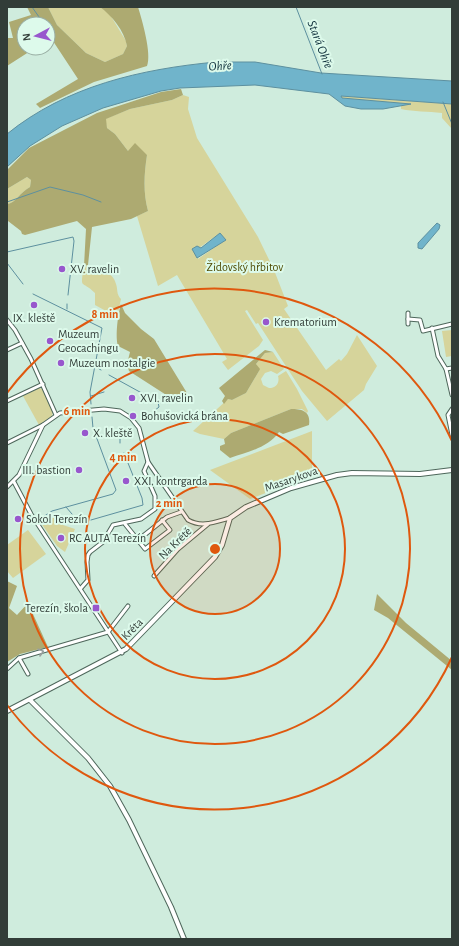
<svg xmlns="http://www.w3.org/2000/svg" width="459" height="946" viewBox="0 0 459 946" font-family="'Alegreya Sans',sans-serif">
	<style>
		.green { fill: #d6d49b; fill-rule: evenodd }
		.forest { fill: #adaa71 }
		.water { fill: #70b4cb; stroke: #5d909f }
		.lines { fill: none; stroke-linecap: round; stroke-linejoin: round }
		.stream { stroke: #5d909f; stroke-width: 1 }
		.minor-casing { stroke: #4e675b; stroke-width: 5 }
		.tertiary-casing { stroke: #4e675b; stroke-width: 6 }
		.minor { stroke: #fff; stroke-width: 3 }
		.tertiary { stroke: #fff; stroke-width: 4 }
		.oneway { stroke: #989e9c }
		.ring { fill: none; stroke: #df580e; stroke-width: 2 }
		.poi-dot { fill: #9857cd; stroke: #ddfaeb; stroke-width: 1.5 }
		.labels { text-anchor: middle; stroke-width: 4; stroke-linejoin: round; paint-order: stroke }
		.park-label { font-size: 12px; fill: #504c04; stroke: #ddfaeb }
		.poi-label { font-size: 12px; fill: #323d38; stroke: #ddfaeb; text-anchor: start }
		.street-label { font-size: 12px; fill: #323d38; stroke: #ddfaeb }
		.water-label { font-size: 13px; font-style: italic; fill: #0f303b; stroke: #ddfaeb }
		.centre { fill: #df580e; stroke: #ddfaeb; stroke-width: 2 }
		.ring-label { font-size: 12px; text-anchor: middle; font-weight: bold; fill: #df580e; stroke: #ddfaeb; stroke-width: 4; stroke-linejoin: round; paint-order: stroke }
	</style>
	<rect width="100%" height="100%" fill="#cfecdd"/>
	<!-- green -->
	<g class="green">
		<path d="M48 7H100L109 13 126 41 127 46 123 54 105 62 86 53 57 25Z"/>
		<path d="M183 95 189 97 188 109 197 138 258 237 274 270 288 306 284 309 326 370 339 359 341 361 347 354 357 335 377 366 366 384 364 390 327 421 302 391 258 323 256 324 247 310 245 311 263 340 259 346 228 370 222 362 227 359 177 275 158 286 137 216 148 211C143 192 144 175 147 155L128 151 115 134 107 128 105 119 130 109 172 100ZM220 233 225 240 198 259 199 248Z"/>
		<path d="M341 96 452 104V129L442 118V113C428 111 414 112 401 109V106H406L342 98Z"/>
		<path d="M27 177 31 180 30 187C20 192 16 203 7 204V189Z"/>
		<path d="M88 265C98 269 113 271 116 284 118 289 116 294 121 299L117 317 95 305V293C81 279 80 291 84 266Z"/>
		<path d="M452 330V356L446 357 442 331Z"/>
		<path d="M273 352 284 369 277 374 271 371 265 373 261 379 263 385 269 388C276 388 280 383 278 376L286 371 297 389 308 411 307 413 302 409H291L231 433 224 439 200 434 193 431 228 399 232 400 246 393 259 371 256 364 265 353Z"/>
		<path d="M39 388 43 389 53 412 52 416 39 425 23 396Z"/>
		<path d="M312 431V475L250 499 210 470Z"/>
		<path d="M57 516 63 519V525L75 529 65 552 57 546 41 523Z"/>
		<path d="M28 530 46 554 13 578 7 571V545Z"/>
	</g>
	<!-- forest -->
	<g class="forest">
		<path d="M27 7H48L57 25 86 53 105 62 123 54 127 46C124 30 112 16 100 7H138C142 20 152 54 147 66L94 82 40 108 36 104 78 79 51 38 48 39V24H24V48H35L7 66V38H13L9 22 31 15Z"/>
		<path d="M181 89 183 95 172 100 130 109 106 119 107 128 115 134 128 151 135 143 147 155C144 175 143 192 148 211L131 219 92 227 88 265 84 266 86 229 77 221 25 235 22 234 21 231 8 221 7 204C16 203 20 192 30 187L31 180 27 177 7 189V170L29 148 97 113 161 92Z"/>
		<path d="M121 304 125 313 141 329 154 339 187 393 183 400 171 398 129 371 127 364 130 352 118 346C115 336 118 314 121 304Z"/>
		<path d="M265 350 273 352 265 353 256 364 260 369 259 371 246 393 232 400 228 399 224 404 222 401 225 396 219 388Z"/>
		<path d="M291 409C302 409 311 411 309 425L283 434 279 432C268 448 247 452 230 458L220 450V446L225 444 224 439 231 433Z"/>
		<path d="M7 581 17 586 9 608 17 615 28 603 48 647 20 654 7 662Z"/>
		<path d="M377 594 406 623 452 661V670L388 618 374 610Z"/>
	</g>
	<!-- water -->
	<g class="water">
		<path d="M216 62H255L321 73 452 81V104L341 96 342 98 411 104 383 109H361L345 106 329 94 255 85 180 88 161 91 103 108 62 126 30 146 7 167V134C66 86 141 69 216 62Z"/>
		<path d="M437 223 440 225 439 229 422 249 418 248V243Z"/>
		<path d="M220 233 226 240 197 258 192 249 197 246 201 248Z"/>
	</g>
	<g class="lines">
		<!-- stream -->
		<g class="stream">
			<path d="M32 7 44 24"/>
			<path d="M296 7 322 74"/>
			<path d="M443 102 452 124"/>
			<path d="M7 202 50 187 83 195 101 202"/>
			<path d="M7 252 73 237 74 241 68 295"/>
			<path d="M7 263 23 284"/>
			<path d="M33 294 102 328 90 392 91 404"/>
			<path d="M67 309V304"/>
			<path d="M96 367 101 370"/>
			<path d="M109 375 158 402 159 407 154 411"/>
			<path d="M91 396 104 392"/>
			<path d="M120 443V439L132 429"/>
			<path d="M66 507 72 514"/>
			<path d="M43 517 52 511 113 494 116 490 93 428 92 417"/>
			<path d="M73 520 81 523"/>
			<path d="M91 520 143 505 142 498 124 453"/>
		</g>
		<!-- minor casing -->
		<g class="minor-casing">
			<g id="minor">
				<path d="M408 319 420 320 423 331 452 324"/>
				<path d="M7 320 15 330 31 359 56 415"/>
				<path d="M408 324V313"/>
				<path d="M432 328 438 356 446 369 452 368"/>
				<path d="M7 350 22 343"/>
				<path d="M446 369 452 395"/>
				<path d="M7 401 43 384"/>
				<path d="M452 409 448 415 452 435"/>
				<path d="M7 443 43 425 60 413 104 409 120 411 131 418 139 428 148 462 188 520C202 528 215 522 230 518"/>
				<path d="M14 482 31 514 122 653"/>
				<path d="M7 487 19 475 43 425"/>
				<path d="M125 524 145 549 170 530 162 520"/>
				<path d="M138 540 167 517 181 512"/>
				<path d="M154 576 178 549 208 524"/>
				<path d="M81 588 88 580 87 562 88 555 90 552 103 542 113 525 141 519 155 509V496L144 471 148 462"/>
				<path d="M19 658 28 674"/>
				<path d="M7 669 19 658 108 632 128 606"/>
			</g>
		</g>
		<!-- tertiary casing -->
		<g class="tertiary-casing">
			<g id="tertiary">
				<path d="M30 700 88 758 110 786 129 820 171 907 184 939"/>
				<path d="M7 711 126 649 215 557 222 545 230 518 246 507 291 488 337 475 352 473 420 474 452 470"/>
			</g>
		</g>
		<!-- minor -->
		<use href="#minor" class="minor"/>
		<!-- tertiary -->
		<use href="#tertiary" class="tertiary"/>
	</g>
	<!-- one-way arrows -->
	<defs><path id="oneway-chevron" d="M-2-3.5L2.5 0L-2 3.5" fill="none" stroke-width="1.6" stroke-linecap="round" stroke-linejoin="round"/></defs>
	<use class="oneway" href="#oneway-chevron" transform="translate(41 652) rotate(-15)"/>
	<!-- distance rings -->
	<circle cx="215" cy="549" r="65" fill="#df580e" fill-opacity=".12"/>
	<g class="ring">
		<circle cx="215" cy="549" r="65"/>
		<circle cx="215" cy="549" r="130"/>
		<circle cx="215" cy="549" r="195"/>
		<path d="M452 657A260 260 0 0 1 7 705M7 393A260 260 0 0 1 452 441"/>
	</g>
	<!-- markers -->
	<g class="poi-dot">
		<circle cx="62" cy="269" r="4"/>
		<circle cx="34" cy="305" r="4"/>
		<circle cx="266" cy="322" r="4"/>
		<circle cx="50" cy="341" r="4"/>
		<circle cx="61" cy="363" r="4"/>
		<circle cx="132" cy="398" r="4"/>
		<circle cx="133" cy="416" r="4"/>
		<circle cx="85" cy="433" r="4"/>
		<circle cx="79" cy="470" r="4"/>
		<circle cx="126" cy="481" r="4"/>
		<circle cx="18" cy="519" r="4"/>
		<circle cx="61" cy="538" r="4"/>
		<rect x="92" y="604" width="8" height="8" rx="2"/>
	</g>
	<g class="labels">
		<!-- park labels -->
		<g class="park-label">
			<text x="245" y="271">Židovský hřbitov</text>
		</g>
		<!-- poi labels -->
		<g class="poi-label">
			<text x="70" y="273">XV. ravelin</text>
			<text x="34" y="322" text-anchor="middle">IX. kleště</text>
			<text x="274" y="326">Krematorium</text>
			<text x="58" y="338">Muzeum<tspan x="58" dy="14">Geocachingu</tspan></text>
			<text x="69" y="367">Muzeum nostalgie</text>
			<text x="140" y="402">XVI. ravelin</text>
			<text x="141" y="420">Bohušovická brána</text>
			<text x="93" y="437">X. kleště</text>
			<text x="71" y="474" text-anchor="end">III. bastion</text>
			<text x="134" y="485">XXI. kontrgarda</text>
			<text x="26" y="523">Sokol Terezín</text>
			<text x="69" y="542">RC AUTA Terezín</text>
			<text x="88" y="612" text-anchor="end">Terezín, škola</text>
		</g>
		<!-- street labels -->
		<g class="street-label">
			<text transform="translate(291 479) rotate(-19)" y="4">Masarykova</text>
			<text transform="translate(175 543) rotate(-44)" y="4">Na Krétě</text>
			<text transform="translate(132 629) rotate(-46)" y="4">Kréta</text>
		</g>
		<!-- water labels -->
		<g class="water-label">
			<text transform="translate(321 44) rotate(69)" y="5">Stará Ohře</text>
			<text transform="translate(220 65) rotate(-4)" y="5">Ohře</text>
		</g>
	</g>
	<circle cx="215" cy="549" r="6" class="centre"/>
	<g class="ring-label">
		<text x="105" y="318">8 min</text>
		<text x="77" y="415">6 min</text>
		<text x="123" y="461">4 min</text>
		<text x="169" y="507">2 min</text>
	</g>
	<!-- border -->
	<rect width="459" height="946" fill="none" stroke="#323d38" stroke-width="16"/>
	<!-- north arrow -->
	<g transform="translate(36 36) rotate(263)"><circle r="19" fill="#ddfaeb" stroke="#99aea3"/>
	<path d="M0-3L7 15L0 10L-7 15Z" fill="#9857cd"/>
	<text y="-6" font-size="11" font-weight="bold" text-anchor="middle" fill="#323d38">N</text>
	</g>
</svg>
